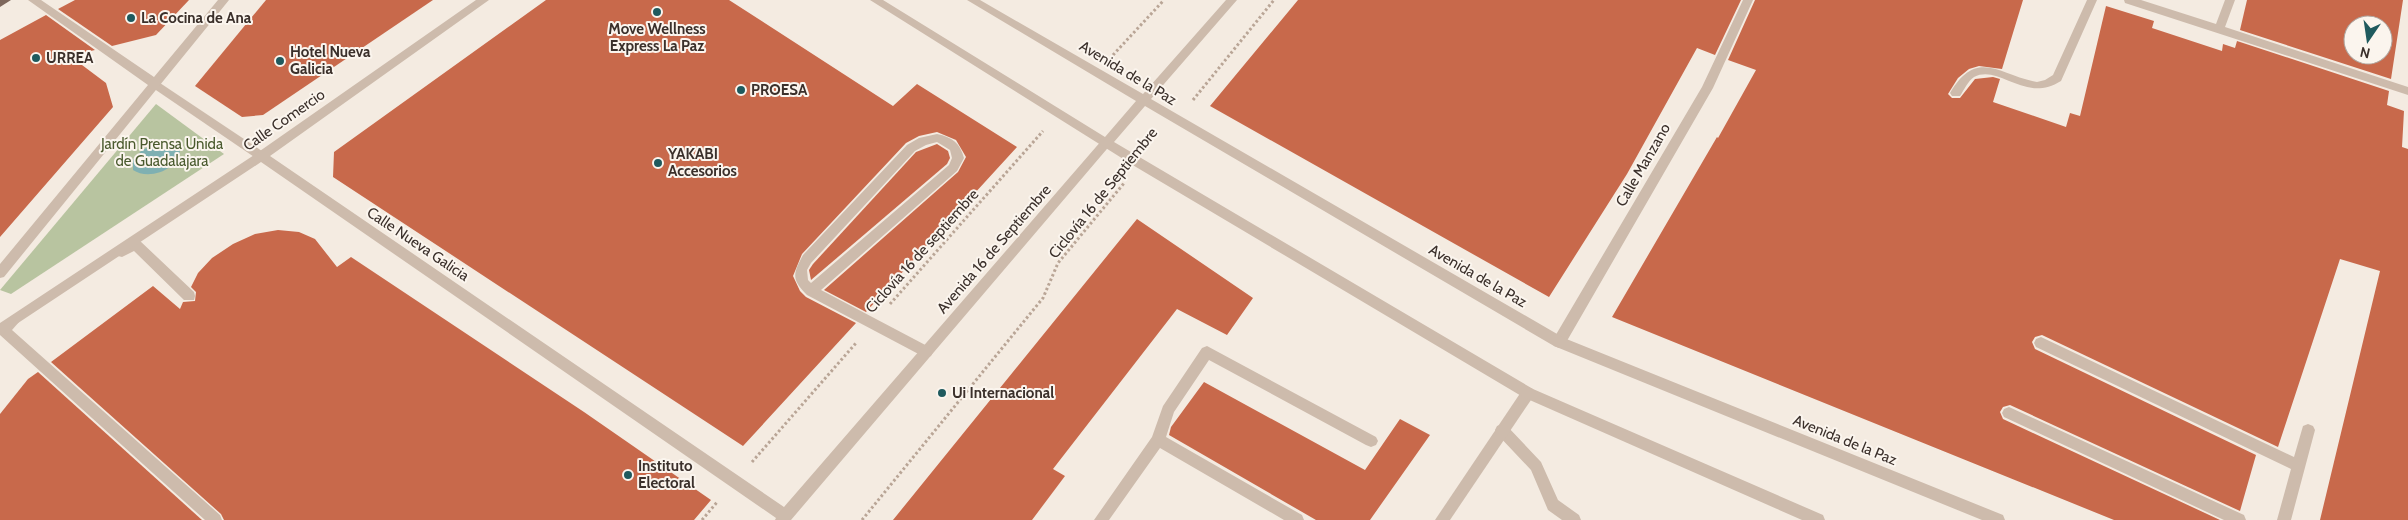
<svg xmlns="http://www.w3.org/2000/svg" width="2408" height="520" viewBox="0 0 2408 520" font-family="Cabin,sans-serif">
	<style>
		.green { fill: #b8c4a0 }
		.water { fill: #7fb0b2 }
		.building { fill: #c8694b; fill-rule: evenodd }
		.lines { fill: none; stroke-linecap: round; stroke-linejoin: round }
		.path { stroke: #b9a596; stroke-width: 3; stroke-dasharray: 2.5 2.5; stroke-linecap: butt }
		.service { fill: #cdbbac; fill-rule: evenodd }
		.pedestrian { fill: #cdbbac; fill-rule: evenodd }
		.minor { fill: #cdbbac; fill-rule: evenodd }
		.tertiary { fill: #cdbbac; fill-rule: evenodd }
		.primary { fill: #7d675c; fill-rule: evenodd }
		.poi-dot { fill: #1f5a5e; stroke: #fbf5ee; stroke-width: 2 }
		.labels { text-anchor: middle; stroke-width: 4; stroke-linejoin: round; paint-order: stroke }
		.poi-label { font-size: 15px; font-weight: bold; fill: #3b302b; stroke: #fbf5ee; text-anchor: start }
		.street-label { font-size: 15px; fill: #3b302b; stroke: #fbf5ee }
		.park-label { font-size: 15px; fill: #4a5a2e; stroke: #fbf5ee }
	</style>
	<rect width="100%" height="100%" fill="#f4ebe1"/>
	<!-- green -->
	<path class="green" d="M156 104 224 154 11 294 0 290Z"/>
	<!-- water -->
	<path class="water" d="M164 141 177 144 180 147C182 169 149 181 133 170V160L142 150Z"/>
	<!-- building -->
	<g class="building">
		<path d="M75 0H189L156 35 112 46 58 9Z"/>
		<path d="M266 0H433L263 115 242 117 195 86Z"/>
		<path d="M546 0H729L893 106 917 84 1017 147 866 312 824 290 958 172 966 157 956 140 937 132 919 136 906 143 802 254 793 276 800 291 806 297 856 323 743 446 333 177 334 152Z"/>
		<path d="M1298 0H1741L1715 55 1697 48 1627 174 1549 297 1210 106Z"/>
		<path d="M1755 0H2023L2002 69 1979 66 1969 69 1958 78 1948 94 1952 98H1960L1975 79 1993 77 2000 79 1993 102 2066 127 2070 113 2080 116 2106 6 2154 21 2152 28 2222 51 2223 44 2235 48 2237 41 2389 91 2387 105 2404 111 2402 147 2408 149V520H2320L2380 271 2340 259 2278 447 2042 335 2035 337 2032 342 2035 349 2256 455 2240 511 2010 405 2003 407 2000 412 2003 419 2220 520H2114L1612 317 1717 137 1718 138 1756 70 1728 60Z"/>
		<path d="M2247 0H2403L2391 79 2240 30ZM2353 25H2383V55H2353Z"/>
		<path d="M46 15 95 50 70 56 106 83 113 107 0 237V40Z"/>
		<path d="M937 144 948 151 950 158 947 164 811 280 809 270 813 264 916 152Z"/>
		<path d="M1137 219 1253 298 1227 335 1177 309 1053 469 1065 476 1032 520H893Z"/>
		<path d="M278 230 299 232 315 239 337 267 351 257 584 412 711 500 694 520H224L221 514 51 362 153 286 180 309 183 302 195 301 196 292 191 287 198 273 212 258 233 244 255 234Z"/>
		<path d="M38 372 202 520H0V414L28 379Z"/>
		<path d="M1204 382 1365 470 1400 419 1430 435 1370 520H1316L1169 435 1171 427Z"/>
	</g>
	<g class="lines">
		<!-- path -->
		<g class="path">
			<path d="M1113 55 1164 0"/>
			<path d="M1193 100 1274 0"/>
			<path d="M890 304 1043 131"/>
			<path d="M752 462 856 343"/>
			<path d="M702 520 718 501"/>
			<path d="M862 520 1043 298 1058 263 1125 182"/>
		</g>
		<!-- service -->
		<g class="service">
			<path d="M937 134C952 137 960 143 964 158L957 171 821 290 931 348 933 352 931 356 926 358 807 295C791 279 793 274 803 255L907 145 919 138ZM937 142 950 150 952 158 949 165 811 283 808 280 807 270 811 263 915 151 926 145Z"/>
			<path d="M135 239 139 240 194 292 195 296 194 300H184L134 251 122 257 118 256 116 252 118 248Z"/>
			<path d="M13 317 18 318 19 322 12 330 220 515 222 520H205L0 335V324Z"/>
			<path d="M2041 337 2294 457 2303 426 2308 424 2313 426 2315 430 2291 520H2277L2291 469 2036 347 2034 343 2036 339Z"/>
			<path d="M1207 346 1376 437 1378 441 1376 445 1371 447 1366 445 1209 360 1174 412 1166 437 1302 515 1304 520H1284L1160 448 1109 520H1094L1152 437 1163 406 1202 348Z"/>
			<path d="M2009 407 2244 515 2246 520H2224L2004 417 2002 413 2004 409Z"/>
			<path d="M1502 424 1507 426 1541 462 1558 500 1579 515 1581 520H1562L1548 510 1531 470 1497 434 1495 430 1497 426Z"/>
		</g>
		<!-- pedestrian -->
		<path class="pedestrian" d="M154 79 265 153 267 156 265 159H257L150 86 148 83Z"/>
		<!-- minor -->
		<g class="minor">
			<path d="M28 0H41L154 77 218 0H229L4 277 0 278V264L148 85Z"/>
			<path d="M476 0H489L270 156 784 507 1102 140H1110L1112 143 791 520H775L776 518 261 162 0 335V323L257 153Z"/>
			<path d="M1743 0H1753L1713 88 1564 346 1559 348 1554 346 1552 342 1554 338 1702 87Z"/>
			<path d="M2087 0H2097L2061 81C2024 104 2000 64 1974 77 1968 81 1964 90 1960 96H1952L1950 93C1977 47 1999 75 2037 82L2045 80 2053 75Z"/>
			<path d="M2124 0H2141L2216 24 2225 0H2235L2225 27 2408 87V95L2125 3Z"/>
			<path d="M1528 387 1533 389 1535 393 1533 397 1450 520H1435L1523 389Z"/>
		</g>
		<!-- tertiary -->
		<path class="tertiary" d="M870 0H883L1105 137 1136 101 967 0H980L1143 94 1226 0H1237L1151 99 1564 338 2003 515 2005 520H1982L1554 346 1145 106 1114 142 1533 389 1823 515 1825 520H1802L1523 397 1136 167Z"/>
		<!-- primary -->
		<path class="primary" d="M0 0H11L0 7Z"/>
	</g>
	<!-- markers -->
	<g class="poi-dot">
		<circle cx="657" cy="12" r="5"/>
		<circle cx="131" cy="18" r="5"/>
		<circle cx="36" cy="58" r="5"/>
		<circle cx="280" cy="61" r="5"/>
		<circle cx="741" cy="90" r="5"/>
		<circle cx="658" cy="163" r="5"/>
		<circle cx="942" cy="393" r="5"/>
		<circle cx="628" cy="475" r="5"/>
	</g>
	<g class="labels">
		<!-- poi labels -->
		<g class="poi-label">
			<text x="141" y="23">La Cocina de Ana</text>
			<text x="657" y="34" text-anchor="middle">Move Wellness<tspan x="657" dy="17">Express La Paz</tspan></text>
			<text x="290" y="57">Hotel Nueva<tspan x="290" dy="17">Galicia</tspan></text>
			<text x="46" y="63">URREA</text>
			<text x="751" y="95">PROESA</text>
			<text x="668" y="159">YAKABI<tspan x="668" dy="17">Accesorios</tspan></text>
			<text x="952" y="398">Ui Internacional</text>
			<text x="638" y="471">Instituto<tspan x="638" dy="17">Electoral</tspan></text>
		</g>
		<!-- street labels -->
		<g class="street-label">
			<text transform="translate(1128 73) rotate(31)" y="5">Avenida de la Paz</text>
			<text transform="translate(284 120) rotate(-35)" y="5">Calle Comercio</text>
			<text transform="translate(1643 165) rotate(-60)" y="5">Calle Manzano</text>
			<text transform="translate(1103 193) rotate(-51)" y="5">Ciclovía 16 de Septiembre</text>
			<text transform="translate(418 244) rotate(34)" y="5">Calle Nueva Galicia</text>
			<text transform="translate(994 249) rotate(-49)" y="5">Avenida 16 de Septiembre</text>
			<text transform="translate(922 251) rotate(-48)" y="5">Ciclovía 16 de septiembre</text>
			<text transform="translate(1478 276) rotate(30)" y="5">Avenida de la Paz</text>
			<text transform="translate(1845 440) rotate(22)" y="5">Avenida de la Paz</text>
		</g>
		<!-- park labels -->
		<g class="park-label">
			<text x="162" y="149">Jardín Prensa Unida<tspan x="162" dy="17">de Guadalajara</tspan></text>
		</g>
	</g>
	<!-- north arrow -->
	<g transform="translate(2368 40) rotate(193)"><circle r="24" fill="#fbf5ee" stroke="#aea6a0"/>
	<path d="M0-4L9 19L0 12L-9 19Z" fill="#1f5a5e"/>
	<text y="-8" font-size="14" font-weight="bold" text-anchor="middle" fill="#3b302b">N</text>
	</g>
</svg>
